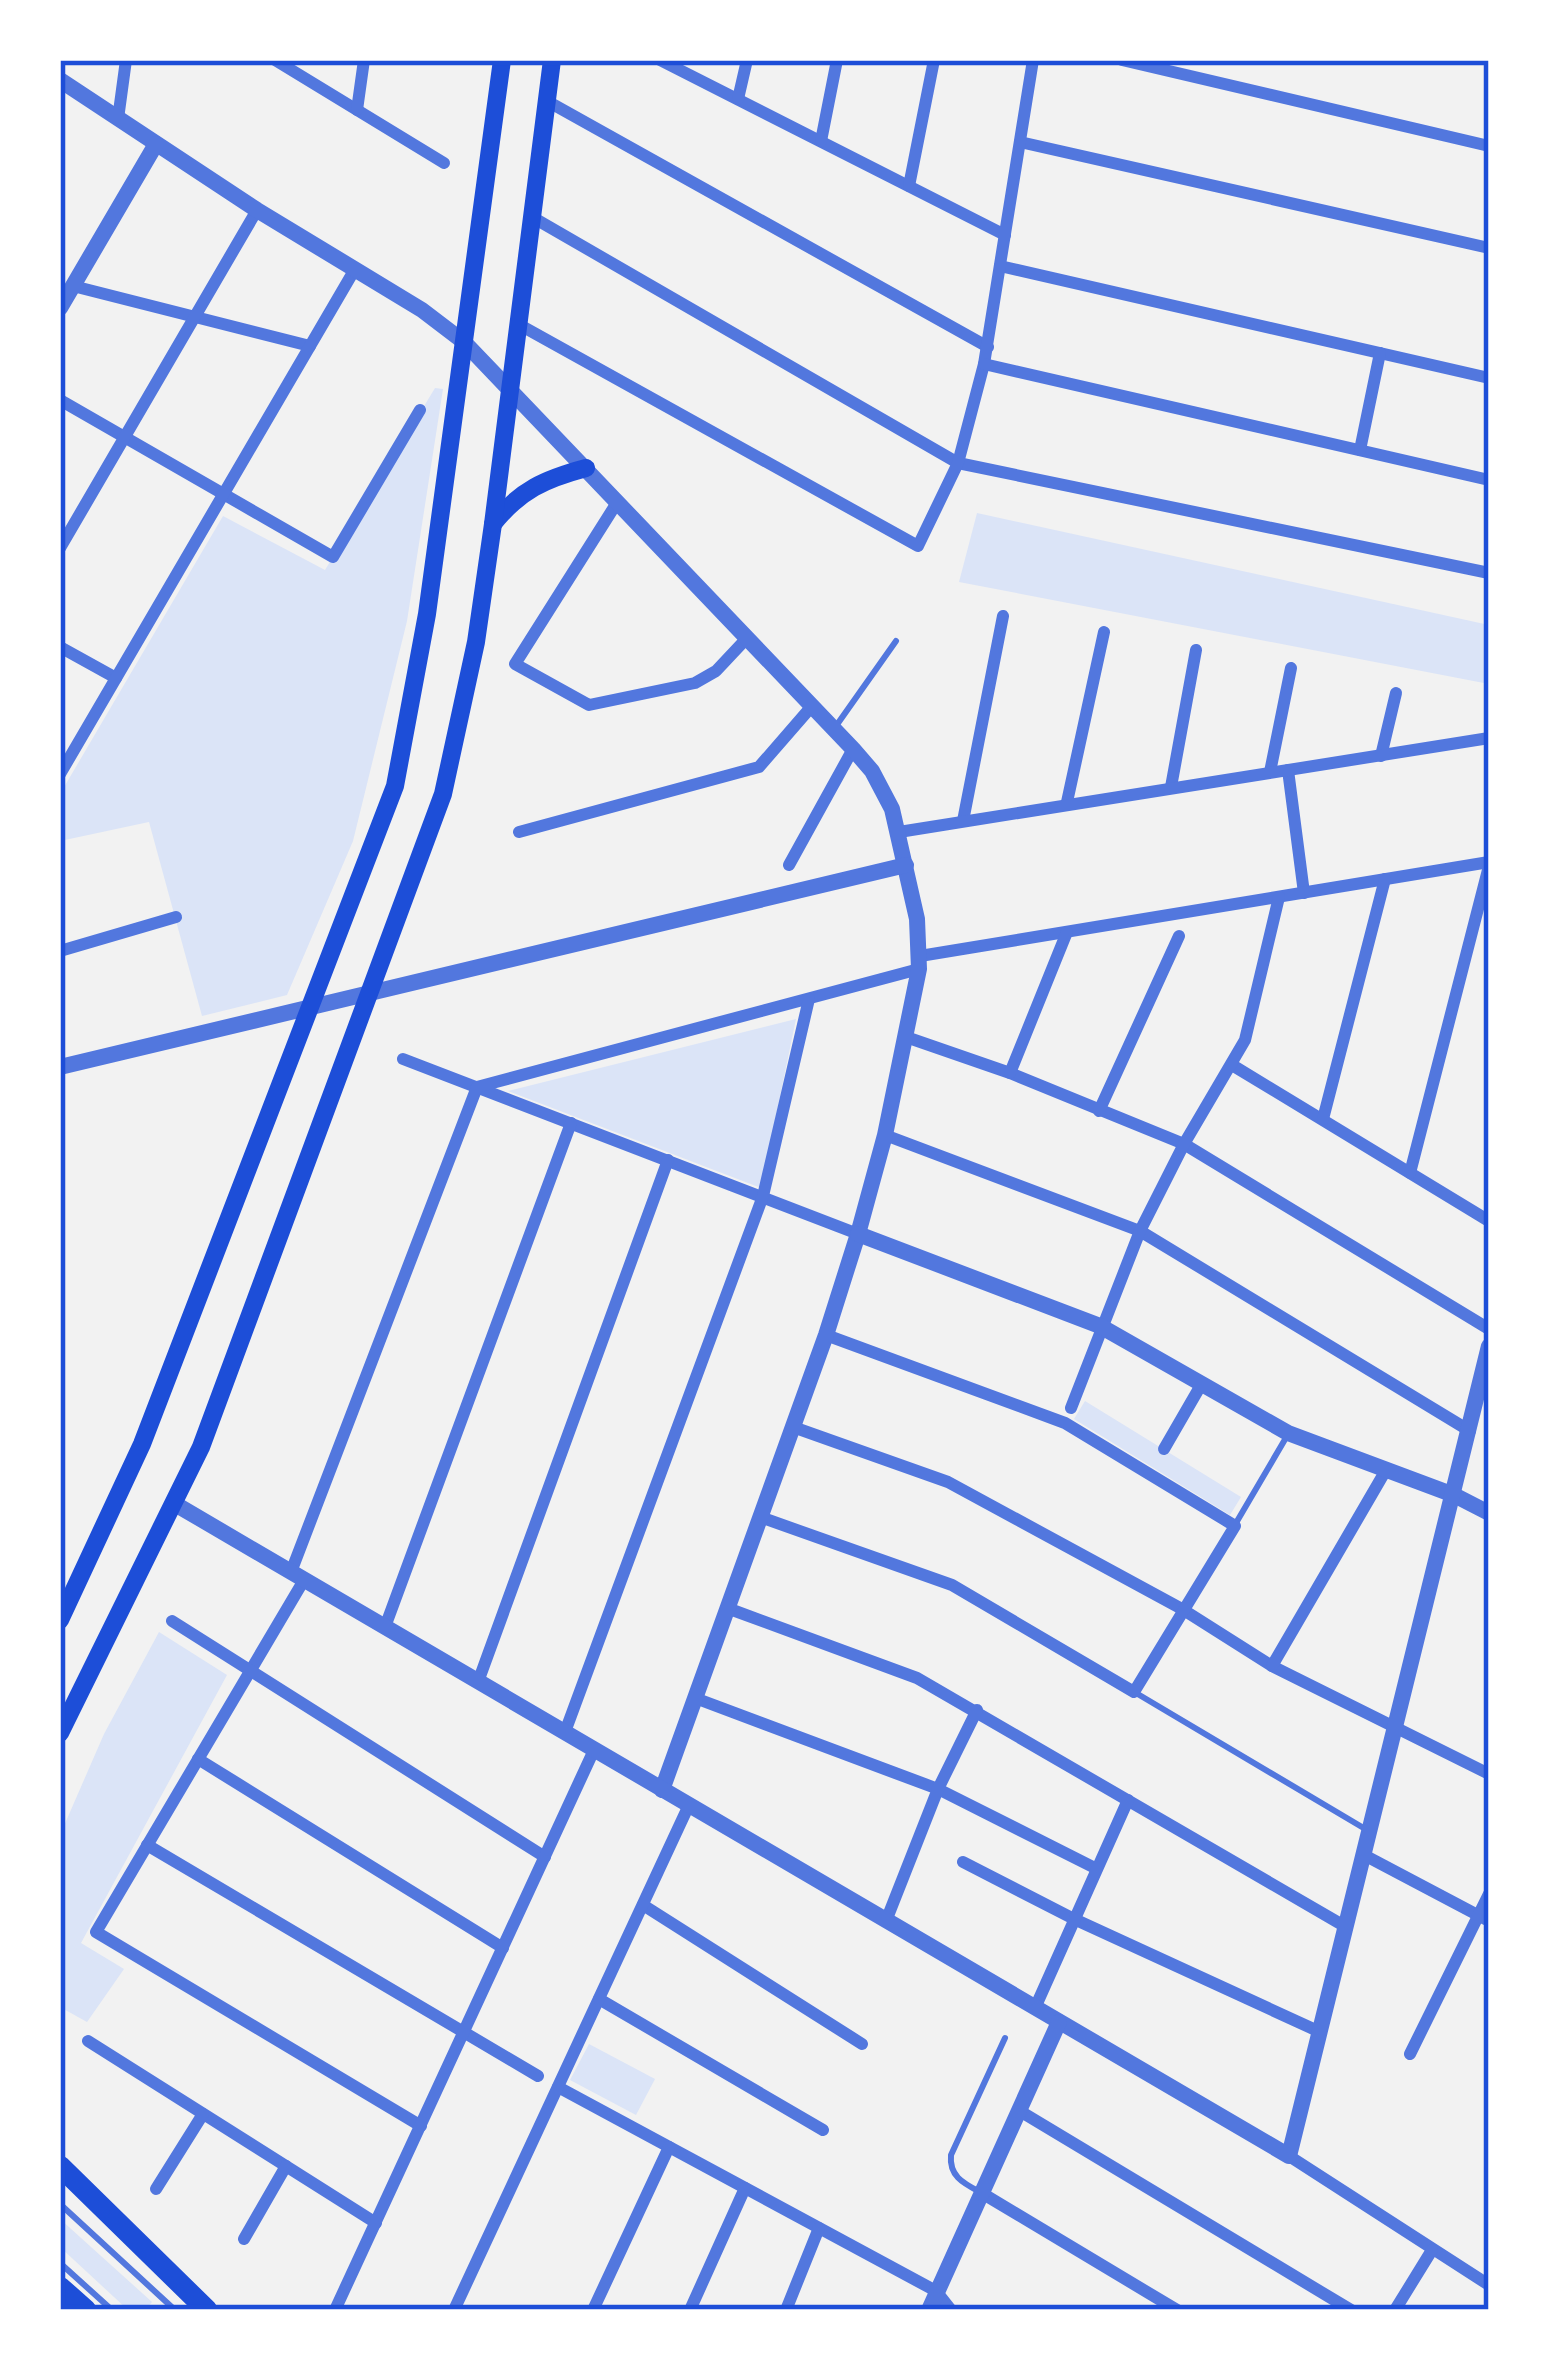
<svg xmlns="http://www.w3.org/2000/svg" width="1549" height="2370" viewBox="0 0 1549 2370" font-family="Signika,sans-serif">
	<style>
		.green { fill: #dbe4f7 }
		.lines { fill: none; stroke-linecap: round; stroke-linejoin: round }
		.service { stroke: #5277de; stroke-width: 6 }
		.minor { stroke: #5277de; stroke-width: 12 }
		.tertiary { stroke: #5277de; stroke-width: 16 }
		.secondary { stroke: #1d4ed8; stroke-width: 18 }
		.primary { stroke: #1d4ed8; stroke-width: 21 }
		.neatline { fill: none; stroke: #1d4ed8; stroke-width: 4.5 }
	</style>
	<rect width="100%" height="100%" fill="#f2f2f2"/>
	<!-- green -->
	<g class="green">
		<path d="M435 388 443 389 407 621 353 841 287 995 202 1016 149 822 60 841V794L223 516 325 570Z"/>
		<path d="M977 513 1489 625V684L959 582Z"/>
		<path d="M796 1019 761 1188 508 1091Z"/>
		<path d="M1085 1401 1241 1497 1230 1515 1074 1419Z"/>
		<path d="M159 1632 227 1675 81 1943 124 1969 87 2022 60 2007V1835L104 1734Z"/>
		<path d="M589 2044 655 2079 636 2115 570 2080Z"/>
		<path d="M60 2219 152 2302 145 2310H128L60 2247Z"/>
	</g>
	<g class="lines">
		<!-- service -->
		<g class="service">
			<path d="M836 726 896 641"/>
			<path d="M1236 1523 1287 1436"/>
			<path d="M1136 1693 1367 1830"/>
			<path d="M980 2192C963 2183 949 2176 951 2155L1005 2038"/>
			<path d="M60 2204 175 2310"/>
			<path d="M60 2263 112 2310"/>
		</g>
		<!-- minor -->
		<g class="minor">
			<path d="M275 60 444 163"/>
			<path d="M660 60 1005 235"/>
			<path d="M1122 60 1489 146"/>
			<path d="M738 99 747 60"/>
			<path d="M547 101 988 347"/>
			<path d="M357 110 364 60"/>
			<path d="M118 119 126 60"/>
			<path d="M821 141 837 60"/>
			<path d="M1020 142 1489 248"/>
			<path d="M909 186 934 60"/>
			<path d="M532 217 958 463 1489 573"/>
			<path d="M1000 266 1489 378"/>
			<path d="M73 286 310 346"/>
			<path d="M518 324 918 546 958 463 984 364 1033 60"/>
			<path d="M984 364 1489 480"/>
			<path d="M60 400 333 557 420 410"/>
			<path d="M1360 450 1380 353"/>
			<path d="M618 501 515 664 589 705 695 683 716 671 747 638"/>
			<path d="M60 548 257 210"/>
			<path d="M60 647 116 678"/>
			<path d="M1381 756 1396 693"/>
			<path d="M1288 770 1304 893"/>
			<path d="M1270 772 1291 668"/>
			<path d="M60 774 355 269"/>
			<path d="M1171 787 1196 650"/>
			<path d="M1067 802 1104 632"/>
			<path d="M963 821 1003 616"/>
			<path d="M519 832 759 767 812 706"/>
			<path d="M899 832 1489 738"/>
			<path d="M789 865 853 749"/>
			<path d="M60 951 176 917"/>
			<path d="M920 956 1489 862"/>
			<path d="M906 1037 1010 1073 1184 1144 1489 1329"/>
			<path d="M403 1059 858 1234"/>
			<path d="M1232 1065 1489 1221"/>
			<path d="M1010 1073 1067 932"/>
			<path d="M1099 1111 1179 936"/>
			<path d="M1323 1119 1385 879"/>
			<path d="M885 1135 1140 1231 1470 1431"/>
			<path d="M1410 1173 1489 866"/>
			<path d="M1071 1408 1140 1231 1184 1144 1245 1040 1279 897"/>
			<path d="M793 1427 948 1482 1182 1609 1272 1666 1489 1774"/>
			<path d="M1164 1449 1201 1385"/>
			<path d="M760 1517 952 1585 1134 1692 1235 1526 1065 1423 826 1335"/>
			<path d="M291 1572 477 1087 919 969"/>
			<path d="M304 1580 96 1932 421 2126"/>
			<path d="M727 1608 917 1678 1346 1927"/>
			<path d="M172 1621 545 1857"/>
			<path d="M385 1627 571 1123"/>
			<path d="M1272 1666 1386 1470"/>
			<path d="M478 1682 668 1160"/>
			<path d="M695 1698 938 1789 1095 1868"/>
			<path d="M565 1732 763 1196 809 999"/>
			<path d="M198 1759 503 1948"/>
			<path d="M147 1845 538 2076"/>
			<path d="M1364 1855 1489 1921"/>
			<path d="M963 1862 1074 1919 1320 2032"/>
			<path d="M643 1905 862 2044"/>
			<path d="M886 1921 938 1789 977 1710"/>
			<path d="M599 1999 823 2130"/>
			<path d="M1035 2008 1128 1800"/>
			<path d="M88 2041 376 2223"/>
			<path d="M1410 2054 1489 1894"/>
			<path d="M558 2087 936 2291 951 2310"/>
			<path d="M1018 2110 1351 2310"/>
			<path d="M1289 2156 1489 2285"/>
			<path d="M156 2189 203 2114"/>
			<path d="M980 2192 1177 2310"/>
			<path d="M244 2239 286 2166"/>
			<path d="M335 2310 594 1750"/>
			<path d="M454 2310 689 1805"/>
			<path d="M593 2310 669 2147"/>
			<path d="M690 2310 745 2188"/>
			<path d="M786 2310 819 2228"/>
			<path d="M1395 2310 1432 2250"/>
		</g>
		<!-- tertiary -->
		<g class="tertiary">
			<path d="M60 80 257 210 422 310 464 342 853 749 872 771 892 809 917 919 919 969 885 1135 858 1234 826 1335 662 1790"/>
			<path d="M60 308 156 144"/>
			<path d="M60 1067 906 865"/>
			<path d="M858 1234 1100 1326 1288 1433 1454 1495 1489 1513"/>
			<path d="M175 1504 1289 2156 1489 1346"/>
			<path d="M929 2310 1059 2022"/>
		</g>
		<!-- secondary -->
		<g class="secondary">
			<path d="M493 524C520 490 545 479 586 468"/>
			<path d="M60 1620 142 1444 395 786 427 614 502 60"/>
			<path d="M60 1733 201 1447 443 794 476 642 493 524 552 60"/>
		</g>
		<!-- primary -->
		<g class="primary">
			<path d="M60 2166 207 2310"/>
			<path d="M60 2287 86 2310"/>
		</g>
	</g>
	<!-- border -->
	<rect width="1549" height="2370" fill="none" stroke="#ffffff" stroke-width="126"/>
	<rect x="63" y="63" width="1423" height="2244" class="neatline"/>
</svg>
